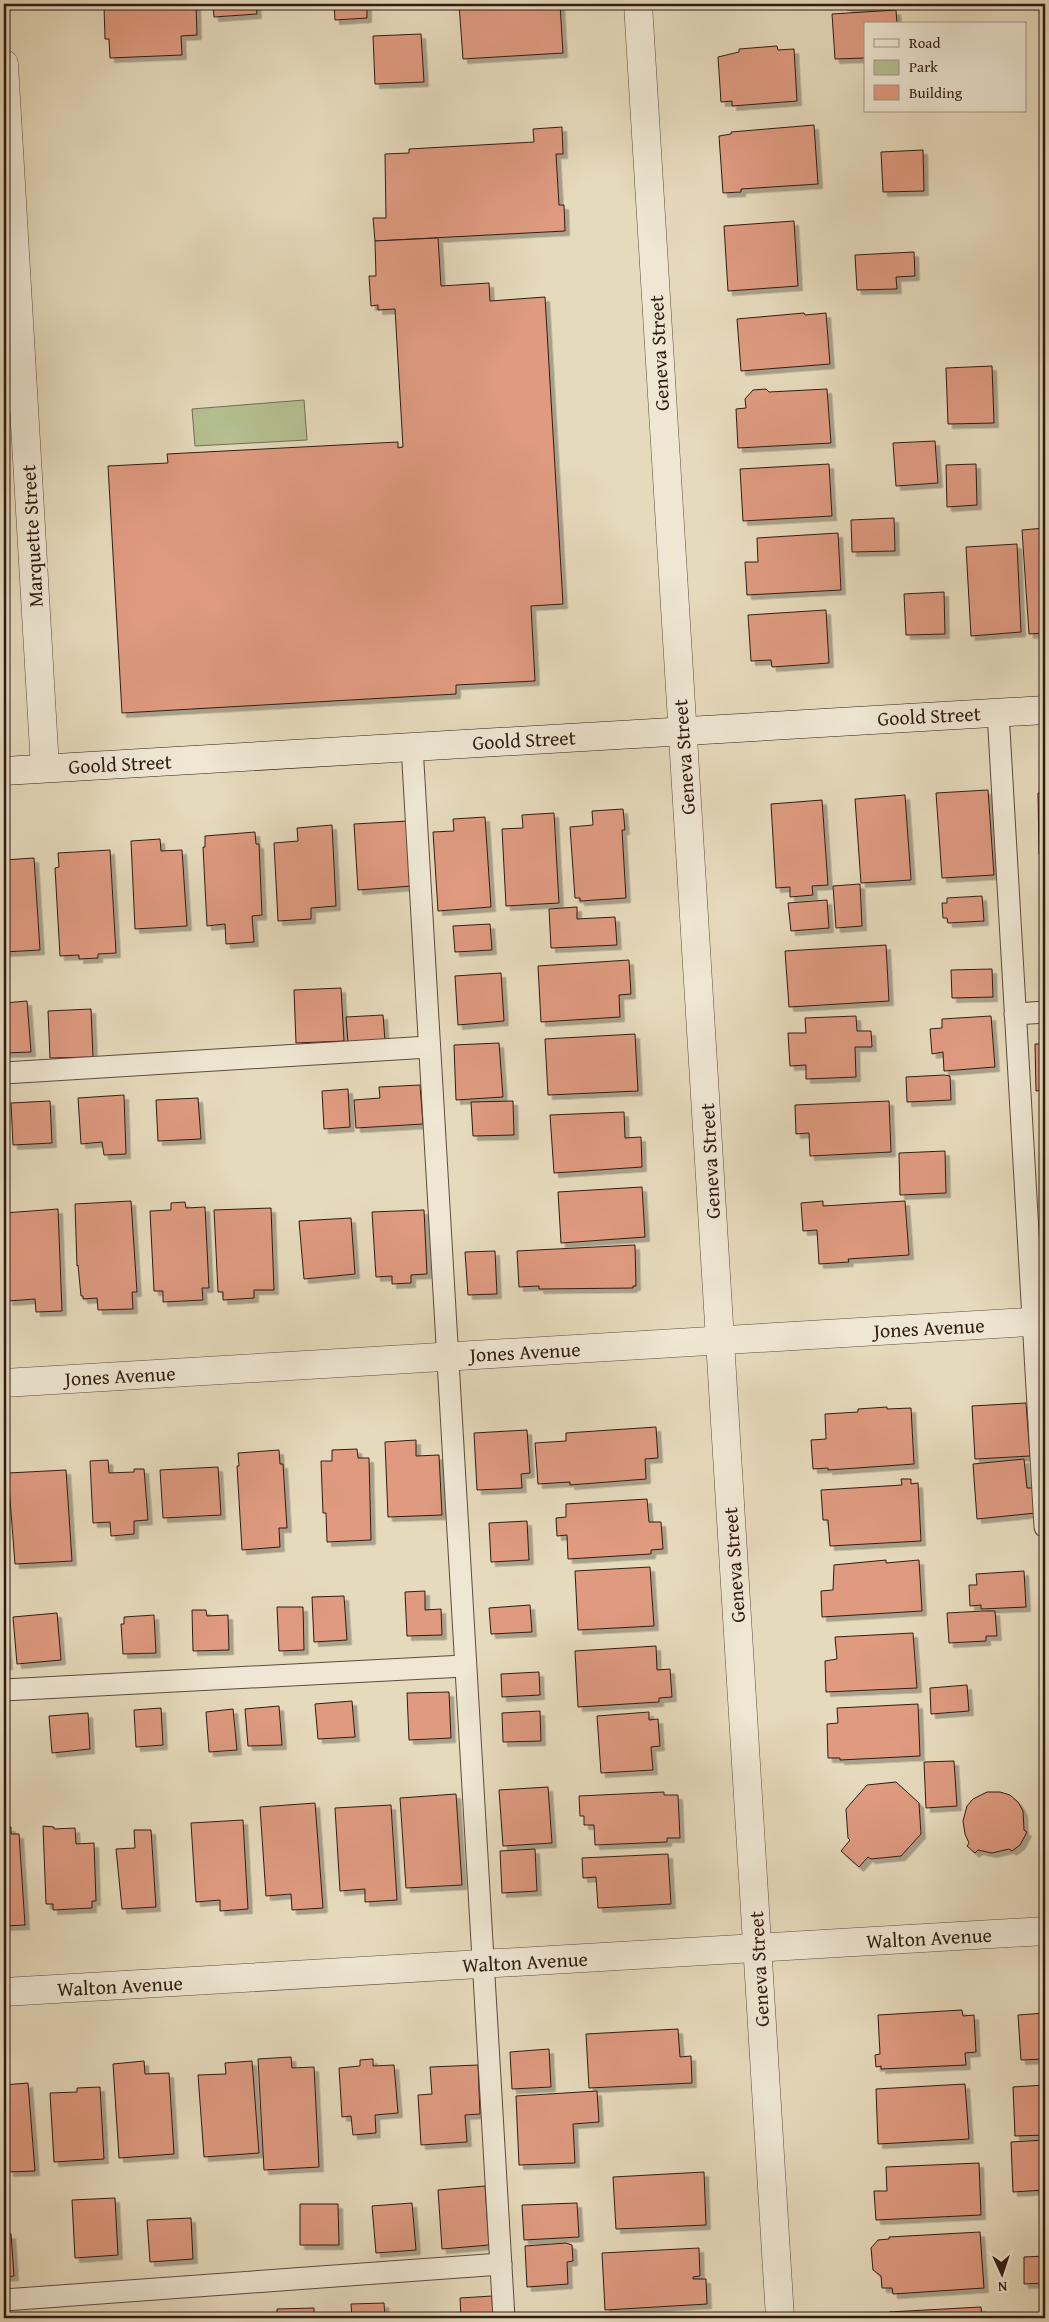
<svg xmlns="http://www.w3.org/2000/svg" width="1049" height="2322" viewBox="0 0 1049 2322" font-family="'Gentium Book Plus',serif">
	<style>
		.green { fill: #b5c091; stroke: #726e52 }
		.building { fill: #df9a80; stroke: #301b12; filter: url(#shadow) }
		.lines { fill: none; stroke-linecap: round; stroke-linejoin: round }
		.lane-casing { stroke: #5e4b3c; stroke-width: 23 }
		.street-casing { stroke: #5e4b3c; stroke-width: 29 }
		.secondary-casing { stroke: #301b12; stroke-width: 29 }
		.lane { stroke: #efe7d3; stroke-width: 21 }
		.street { stroke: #efe7d3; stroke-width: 28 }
		.secondary { stroke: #efe7d3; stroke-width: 28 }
		.labels { text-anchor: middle; stroke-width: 4.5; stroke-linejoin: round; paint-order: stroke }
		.street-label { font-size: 20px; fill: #301b12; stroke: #efe7d3 }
	</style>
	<defs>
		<filter id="shadow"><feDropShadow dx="4.5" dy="4.5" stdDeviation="0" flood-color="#0004"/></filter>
	</defs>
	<rect width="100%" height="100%" fill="#e6dabc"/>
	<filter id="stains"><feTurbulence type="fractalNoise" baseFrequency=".004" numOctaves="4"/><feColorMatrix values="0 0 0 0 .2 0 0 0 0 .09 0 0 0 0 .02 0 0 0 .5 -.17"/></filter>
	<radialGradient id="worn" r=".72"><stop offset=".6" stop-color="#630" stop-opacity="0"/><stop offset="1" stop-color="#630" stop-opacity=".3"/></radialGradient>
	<!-- green -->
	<path class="green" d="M304 400 307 440 195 446 192 409Z"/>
	<!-- building -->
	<g class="building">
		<path d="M114 4H196L197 35 181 36 182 55 110 58 109 39H105L104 7H114Z"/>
		<path d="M213 4H256L257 14 214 17Z"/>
		<path d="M334 4H367V18L335 20Z"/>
		<path d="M459 4H560L563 53 463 59Z"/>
		<path d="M847 4H889L890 7 847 10Z"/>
		<path d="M896 10 897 24H865V58L835 59 832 14Z"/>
		<path d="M421 34 424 82 375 84 373 36Z"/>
		<path d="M777 46 778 50 794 49 797 101 732 106V101L721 102 718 57 739 52V49Z"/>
		<path d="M814 125 818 184 741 189V192L723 193 719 136 731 134V132Z"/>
		<path d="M562 127 563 154H556L559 205H564L565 231 375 241 373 218H386L385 154 409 153V149L534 142 533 129Z"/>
		<path d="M923 150 924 191 883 192 881 152Z"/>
		<path d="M794 221 798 286 728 291 724 226Z"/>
		<path d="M438 238 441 286 489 283 490 301 545 297 563 604 531 606 535 681 456 685V694L122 713 108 466 168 463 167 454 398 442V448L403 447 395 309 378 310V305L371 306 369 276H376L375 241Z"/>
		<path d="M914 252 915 276 896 277 897 289 857 290 855 255Z"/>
		<path d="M804 313 805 315 826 313 830 364 741 371 737 319Z"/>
		<path d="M992 366 994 423 948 424 946 368Z"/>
		<path d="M766 389 769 392 827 389 831 443 738 448 736 409 746 408 745 399 753 390Z"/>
		<path d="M935 441 938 483 896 486 893 443Z"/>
		<path d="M829 464 832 516 743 521 740 469Z"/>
		<path d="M976 464 977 505 947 507 946 465Z"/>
		<path d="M894 518 895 551 852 552 851 520Z"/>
		<path d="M1045 528V633L1029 634 1022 530Z"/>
		<path d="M838 533 841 590 747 595 745 562H758L757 538Z"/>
		<path d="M1017 544 1021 632 971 636 966 547Z"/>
		<path d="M944 592 945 634 906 635 904 594Z"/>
		<path d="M826 610 829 663 772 667 771 660 751 661 748 615Z"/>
		<path d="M988 790 994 875 942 878 936 793Z"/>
		<path d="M1045 792V878H1043L1041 854H1039L1038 793Z"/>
		<path d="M905 795 911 880 861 883 855 799Z"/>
		<path d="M822 800 828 885 812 886 813 895 790 897V887L776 888 771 804Z"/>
		<path d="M623 809 625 830H622L626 898 580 901V898H575L570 827 593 825 592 811Z"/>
		<path d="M554 813 559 903 506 906 502 829 523 828 522 815Z"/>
		<path d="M485 817 491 907 438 911 433 832 454 831 453 819Z"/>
		<path d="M408 821 412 886 358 890 354 824Z"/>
		<path d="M332 825 336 906 311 908V919L278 921 274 843 298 841 297 828Z"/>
		<path d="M255 832 256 844H259L262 915 252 916 254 942 226 944 225 924 207 926 203 847H205V836Z"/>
		<path d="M160 839 161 851 182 850 187 926 135 929 131 841Z"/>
		<path d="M110 850 116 953 98 954V958L79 959V955L60 956 55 868 59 867 58 853Z"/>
		<path d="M34 858 40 950 4 952V860Z"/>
		<path d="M860 884 862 926 836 928 833 886Z"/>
		<path d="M982 896 984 921 948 923 947 918H943L942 903H947V898Z"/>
		<path d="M827 900 829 928 791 931 788 903Z"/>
		<path d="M577 907V919L615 917 617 945 551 948 549 909Z"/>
		<path d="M490 924 492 950 455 952 453 926Z"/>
		<path d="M886 945 889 1001 789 1007 785 951Z"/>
		<path d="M629 960 631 994 619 995 620 1017 541 1022 538 966Z"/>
		<path d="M992 969 993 997 952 998 951 970Z"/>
		<path d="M501 973 504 1021 458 1025 455 976Z"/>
		<path d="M341 988 344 1041 296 1043 294 990Z"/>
		<path d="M27 1001 31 1052 4 1053V1003Z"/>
		<path d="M91 1009 93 1057 50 1058 48 1011Z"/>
		<path d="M383 1015 385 1041 348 1043 346 1017Z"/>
		<path d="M856 1016 857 1031H871L872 1047H855L856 1077 806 1079V1065L790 1066 788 1033H806L805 1018Z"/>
		<path d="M991 1016 995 1067 944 1071 943 1052 932 1054 930 1029 942 1028V1019Z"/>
		<path d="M635 1034 638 1091 548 1095 545 1039Z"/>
		<path d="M499 1043 503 1097 456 1100 454 1045Z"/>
		<path d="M1035 1044H1045V1090L1036 1091Z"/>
		<path d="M944 1075 950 1076 951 1100 907 1102 906 1077Z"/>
		<path d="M420 1085 423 1124 356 1128 354 1100 380 1098 379 1087Z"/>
		<path d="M348 1089 350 1127 324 1129 322 1091Z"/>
		<path d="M124 1095 126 1154 104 1155 102 1142 81 1144 78 1098Z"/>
		<path d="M198 1098 201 1139 158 1141 156 1100Z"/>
		<path d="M50 1101 52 1143 13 1145 11 1103Z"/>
		<path d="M513 1101 514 1135 473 1136 471 1102Z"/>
		<path d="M889 1101 891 1152 810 1156 809 1133 796 1134 795 1105Z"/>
		<path d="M624 1112 625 1138 641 1137 642 1167 554 1173 550 1115Z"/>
		<path d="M945 1151 946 1193 900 1195 899 1153Z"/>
		<path d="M642 1187 645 1237 561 1243 558 1192Z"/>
		<path d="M131 1201 137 1292H132L133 1309 98 1310 97 1298 83 1299V1296H81L78 1265 77 1266 75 1204Z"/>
		<path d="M823 1201V1206L905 1201 909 1255 848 1259 849 1262 819 1264 817 1230 803 1231 801 1203Z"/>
		<path d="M185 1202 186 1208 205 1207 209 1288H202L203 1300 163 1302V1291H154L150 1211 171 1210V1203Z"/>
		<path d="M271 1208 274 1290H254V1298L223 1300V1292H218L214 1210Z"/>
		<path d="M58 1209 62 1311 36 1312 35 1299 8 1301 7 1277 4 1278V1213Z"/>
		<path d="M424 1210 427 1274 411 1275V1283L392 1284V1276L376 1277 372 1212Z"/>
		<path d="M351 1218 355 1274 304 1279 299 1221Z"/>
		<path d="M635 1245 636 1286H633V1288L539 1289V1286L519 1287 517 1251Z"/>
		<path d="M495 1251 497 1294 468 1295 465 1252Z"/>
		<path d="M1026 1403 1030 1456 975 1459 972 1406Z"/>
		<path d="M887 1407V1409L911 1408 914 1464 828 1470V1468L813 1469 811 1440 826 1439 825 1414 858 1412V1409Z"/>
		<path d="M656 1427 658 1458 645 1459 646 1479 570 1485V1482L538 1484 535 1443 566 1441V1433Z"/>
		<path d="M527 1430 530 1473 521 1474 522 1488 477 1490 474 1433Z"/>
		<path d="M416 1440V1456L439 1455 442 1515 388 1517 385 1442Z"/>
		<path d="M357 1449 358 1458H369L371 1540 327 1542 326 1513H323L321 1461H332V1450Z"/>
		<path d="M279 1450 280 1464H283L287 1528H279L280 1547 242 1550 237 1466H239L238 1453Z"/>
		<path d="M1024 1459 1027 1488H1033L1036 1513 977 1519 973 1464Z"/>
		<path d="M108 1460 109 1473 134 1472V1469H144L148 1520 134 1521V1534L111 1536 110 1522 93 1523 90 1461Z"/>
		<path d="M218 1467 221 1515 163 1518 160 1470Z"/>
		<path d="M66 1470 72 1561 15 1564 8 1473Z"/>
		<path d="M901 1479H911V1484L918 1483 921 1541 830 1546 828 1520H823L821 1490 902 1485Z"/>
		<path d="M647 1499 649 1522H661L663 1549 651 1550V1554L568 1559 567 1535 557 1536 556 1518 566 1517V1504Z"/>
		<path d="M527 1521 529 1560 491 1562 489 1523Z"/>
		<path d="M886 1560V1563L919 1560 922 1611 822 1617 821 1591 833 1590 834 1565Z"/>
		<path d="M650 1567 654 1626 578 1630 575 1571Z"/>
		<path d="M1024 1571 1026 1607 981 1609V1605L970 1606 969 1585H977L976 1574Z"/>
		<path d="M425 1591V1610L441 1609 442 1635 407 1636 405 1592Z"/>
		<path d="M344 1596 347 1640 314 1642 312 1597Z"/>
		<path d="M530 1605 532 1632 491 1634 489 1608Z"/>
		<path d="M277 1607H303L304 1650 279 1651Z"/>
		<path d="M192 1610H206L207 1616 228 1615 229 1650 193 1651Z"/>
		<path d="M983 1611H995L997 1636H986V1641L949 1643 947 1613Z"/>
		<path d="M57 1613 61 1660 17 1664 13 1617Z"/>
		<path d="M154 1615 156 1653 123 1654 121 1624H124V1617Z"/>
		<path d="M4 1617 8 1665H4Z"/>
		<path d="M913 1633 917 1688 826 1692 825 1661 837 1659 835 1637Z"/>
		<path d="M656 1646 657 1670 670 1669 672 1697 659 1698V1702L578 1707 575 1651Z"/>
		<path d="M539 1672 540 1695 502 1697 501 1674Z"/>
		<path d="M967 1685 969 1711 931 1714 930 1688Z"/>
		<path d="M449 1692 451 1738 409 1740 407 1693Z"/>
		<path d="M352 1701 355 1737 318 1739 315 1704Z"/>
		<path d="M918 1704 920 1756 840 1760V1758H828L827 1724 838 1723 837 1708Z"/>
		<path d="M279 1706 282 1745 248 1746 245 1709Z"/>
		<path d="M161 1708 163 1745 136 1747 134 1710Z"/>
		<path d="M233 1709 237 1750 209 1752 206 1712Z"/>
		<path d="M540 1711 541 1741 503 1742 502 1713Z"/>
		<path d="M649 1712V1720L658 1719 660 1746 651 1747 653 1770 601 1773 597 1716Z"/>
		<path d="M88 1713 90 1749 52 1753 49 1716Z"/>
		<path d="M954 1761 957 1806 926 1808 924 1762Z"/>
		<path d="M896 1782 919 1803 921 1834 901 1856 871 1859 868 1857 859 1867 841 1851 850 1840 848 1838 846 1809 867 1785Z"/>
		<path d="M548 1787 552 1843 503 1846 499 1790Z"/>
		<path d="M664 1792V1795H678L680 1838H667V1842L595 1845 594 1825H584V1816H580L579 1796Z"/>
		<path d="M987 1792H1000L1010 1795 1018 1802 1023 1811 1024 1830 1027 1832 1020 1845 1012 1851 1009 1849 992 1853 978 1850 975 1853 967 1846 969 1843 965 1834 963 1821 967 1806 973 1799Z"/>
		<path d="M456 1794 462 1885 406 1888 400 1798Z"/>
		<path d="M315 1803 323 1908 292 1910 291 1894 266 1896 260 1807Z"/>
		<path d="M391 1805 397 1900 365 1902V1889L340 1891 335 1808Z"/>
		<path d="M243 1820 248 1909 220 1911V1900L196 1902 191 1823Z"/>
		<path d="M43 1826 54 1827V1829L75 1828 76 1844 94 1843 96 1901H92V1908L53 1910V1904H46Z"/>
		<path d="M4 1827H11V1834H19L25 1925 4 1926Z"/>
		<path d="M134 1830H151L156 1907 122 1909 116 1849 135 1848Z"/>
		<path d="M535 1849 537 1891 502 1893 500 1851Z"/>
		<path d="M668 1854 671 1904 598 1908 596 1877 583 1878 582 1858Z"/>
		<path d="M962 2010 963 2016 974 2015 976 2052 965 2053 966 2065 881 2069V2066L876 2067 875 2055 880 2054 878 2015Z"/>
		<path d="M1045 2013V2059L1021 2060 1018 2015Z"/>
		<path d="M678 2029 680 2057 691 2056 692 2083 589 2088 586 2034Z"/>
		<path d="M549 2049 551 2087 512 2089 510 2052Z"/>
		<path d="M291 2057 292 2068 314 2067 319 2167 264 2170 258 2059Z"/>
		<path d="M373 2059V2066L394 2065 398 2113 375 2115 376 2133 353 2135 351 2116 342 2117 339 2068 360 2066V2060Z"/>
		<path d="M144 2061 145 2074 169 2073 174 2154 119 2158 113 2064Z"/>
		<path d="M252 2061 259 2153 204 2157 198 2075 226 2074 225 2063Z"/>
		<path d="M478 2065 480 2114 465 2115 467 2142 421 2145 418 2095 432 2094 430 2067Z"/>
		<path d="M28 2083 35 2171 9 2172V2161L4 2162V2085Z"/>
		<path d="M965 2084 969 2139 878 2144 876 2089Z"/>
		<path d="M1045 2085V2135L1015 2136 1013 2087Z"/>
		<path d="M100 2087 104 2159 54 2162 50 2093 77 2092V2088Z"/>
		<path d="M597 2091 599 2122 573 2124 575 2163 519 2165 516 2096Z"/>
		<path d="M1045 2140V2190L1013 2192 1011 2142Z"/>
		<path d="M979 2163 981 2215 876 2220 874 2191H887L886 2167Z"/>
		<path d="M704 2172 706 2225 616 2229 613 2177Z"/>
		<path d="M485 2186 489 2245 442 2249 438 2190Z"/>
		<path d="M115 2198 118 2255 75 2258 72 2200Z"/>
		<path d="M412 2203 416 2250 376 2253 372 2206Z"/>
		<path d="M577 2203 579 2237 524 2240 522 2205Z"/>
		<path d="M300 2204H338L339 2245H300Z"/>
		<path d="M191 2218 193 2259 150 2262 147 2220Z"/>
		<path d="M980 2232 984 2288 893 2294 892 2288H882L881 2276 873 2270 871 2248 878 2240 889 2239V2237Z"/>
		<path d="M11 2234 14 2276 4 2277V2235Z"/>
		<path d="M566 2243 572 2245 573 2261 567 2262 568 2284 527 2287 525 2246Z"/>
		<path d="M699 2248 700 2276 693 2277V2279H706L707 2304 605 2310 602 2253Z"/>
		<path d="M1045 2256V2283L1024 2284V2257Z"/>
		<path d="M492 2296 493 2318H461L460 2298Z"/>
		<path d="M384 2303 385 2318H352L351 2304Z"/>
		<path d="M981 2307 982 2318H890L889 2312Z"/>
		<path d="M314 2308V2318H277V2309Z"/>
		<path d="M1045 2314V2318H1026V2315Z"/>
	</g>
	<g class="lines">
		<!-- lane casing -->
		<g class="lane-casing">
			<g id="lane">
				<path d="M998 712 1045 1527"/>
				<path d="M412 746 504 2318"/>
				<path d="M1015 1014 1045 1012"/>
				<path d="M4 1073 429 1047"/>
				<path d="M4 1690 464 1666"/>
				<path d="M4 2300 501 2264"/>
			</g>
		</g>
		<!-- street casing -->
		<g class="street-casing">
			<g id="street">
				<path d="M638 4 780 2318"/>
				<path d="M4 64 45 768"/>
				<path d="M4 1383 1045 1321"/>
				<path d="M4 1992 1045 1931"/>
			</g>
		</g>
		<!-- secondary casing -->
		<g class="secondary-casing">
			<path id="secondary" d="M4 771 1045 710"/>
		</g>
		<!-- lane -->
		<use href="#lane" class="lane"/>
		<!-- street -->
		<use href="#street" class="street"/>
		<!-- secondary -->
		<use href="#secondary" class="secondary"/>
	</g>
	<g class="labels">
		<!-- street labels -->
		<g class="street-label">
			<text transform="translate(659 353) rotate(-93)" y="7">Geneva Street</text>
			<text transform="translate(32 536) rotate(-93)" y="7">Marquette Street</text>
			<text transform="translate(929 716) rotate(-3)" y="7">Goold Street</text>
			<text transform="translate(524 740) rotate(-3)" y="7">Goold Street</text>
			<text transform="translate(684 757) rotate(-94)" y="7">Geneva Street</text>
			<text transform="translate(120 764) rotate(-3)" y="7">Goold Street</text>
			<text transform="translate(710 1161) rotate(-93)" y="7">Geneva Street</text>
			<text transform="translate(929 1328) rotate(-3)" y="7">Jones Avenue</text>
			<text transform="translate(525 1352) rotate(-3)" y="7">Jones Avenue</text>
			<text transform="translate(120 1376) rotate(-3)" y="7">Jones Avenue</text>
			<text transform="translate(734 1565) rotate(-94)" y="7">Geneva Street</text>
			<text transform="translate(929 1938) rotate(-3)" y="7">Walton Avenue</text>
			<text transform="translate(525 1962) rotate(-3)" y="7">Walton Avenue</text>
			<text transform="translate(759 1969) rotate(-93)" y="7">Geneva Street</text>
			<text transform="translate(120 1986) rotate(-3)" y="7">Walton Avenue</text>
		</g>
	</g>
	<!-- margin -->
	<rect width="1049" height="2322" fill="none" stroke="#e6dabc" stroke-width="20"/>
	<rect x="5" y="5" width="1039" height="2312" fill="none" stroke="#301b12" stroke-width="2.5"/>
	<rect x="10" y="10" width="1029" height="2302" fill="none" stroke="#301b12"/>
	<!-- legend -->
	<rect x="864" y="22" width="162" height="90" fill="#efe7d3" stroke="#a39586"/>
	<rect x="874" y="39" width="25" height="8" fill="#efe7d3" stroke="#a39586"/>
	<text x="909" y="48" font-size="15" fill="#301b12">Road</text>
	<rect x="874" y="60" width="25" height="15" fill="#b5c091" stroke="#a39586"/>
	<text x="909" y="72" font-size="15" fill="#301b12">Park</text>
	<rect x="874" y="85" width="25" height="15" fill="#df9a80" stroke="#a39586"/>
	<text x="909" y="98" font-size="15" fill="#301b12">Building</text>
	<!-- north arrow -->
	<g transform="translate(1002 2274) rotate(177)" stroke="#efe7d3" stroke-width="4" paint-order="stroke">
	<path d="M0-4L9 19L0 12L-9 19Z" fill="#301b12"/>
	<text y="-8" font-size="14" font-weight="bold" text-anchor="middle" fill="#301b12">N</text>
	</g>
	<rect width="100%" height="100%" filter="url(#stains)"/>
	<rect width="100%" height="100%" fill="url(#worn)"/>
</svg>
